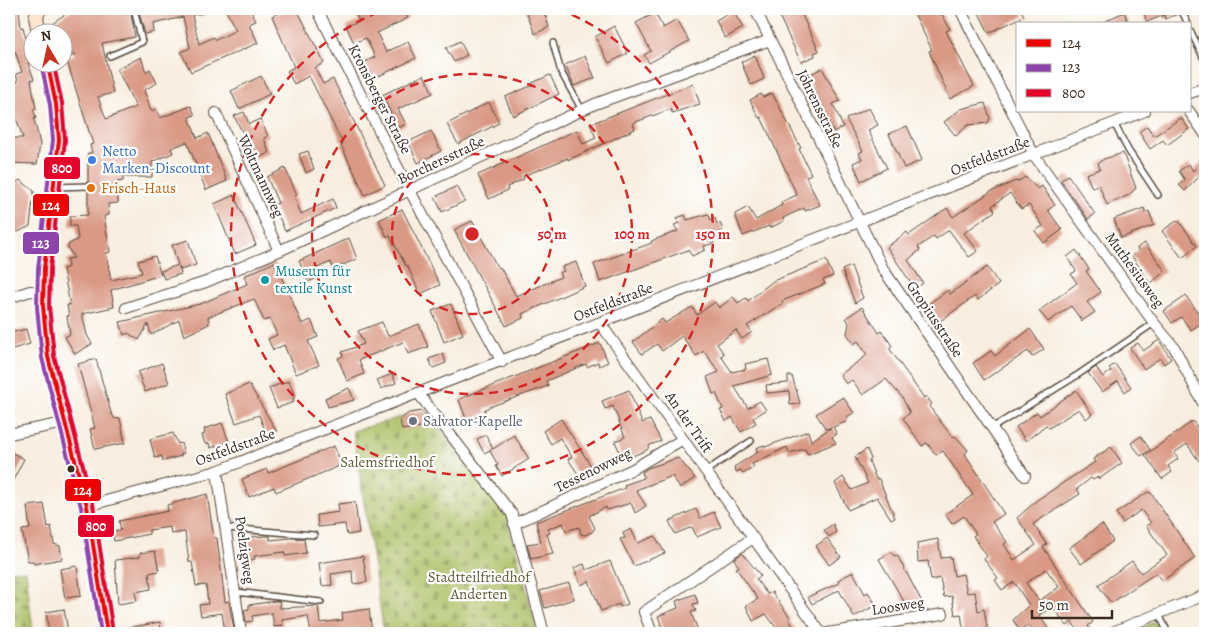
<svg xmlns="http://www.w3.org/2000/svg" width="1214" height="642" viewBox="0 0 1214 642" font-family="Alegreya,serif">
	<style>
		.cemetery { fill: url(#cemetery-stones); stroke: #737440 }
		.garden { fill: url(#garden-furrows); stroke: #737440 }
		.building { fill: #d99984; fill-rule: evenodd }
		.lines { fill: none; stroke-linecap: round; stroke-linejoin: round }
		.lane-casing { stroke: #57473b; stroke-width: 8 }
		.street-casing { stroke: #57473b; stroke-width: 12 }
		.secondary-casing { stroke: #57473b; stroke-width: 16 }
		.lane { stroke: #fff; stroke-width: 5 }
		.street { stroke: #fff; stroke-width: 10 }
		.secondary { stroke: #fee3d1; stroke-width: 14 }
		.bus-1-casing { stroke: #fff; stroke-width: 8 }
		.bus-2-casing { stroke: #fff; stroke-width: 8 }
		.bus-3-casing { stroke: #fff; stroke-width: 8 }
		.bus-1 { stroke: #e00; stroke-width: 4 }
		.bus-2 { stroke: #8e44ad; stroke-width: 4 }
		.bus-3 { stroke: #e4002b; stroke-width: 4 }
		.ring { fill: none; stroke: #d62828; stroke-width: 2.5; stroke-dasharray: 9 6 }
		.shop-dot { fill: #3f7fe0; stroke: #fff; stroke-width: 2 }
		.food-dot { fill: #e8710a; stroke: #fff; stroke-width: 2 }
		.culture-dot { fill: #0f9aa8; stroke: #fff; stroke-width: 2 }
		.worship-dot { fill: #6b7280; stroke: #fff; stroke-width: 2 }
		.bus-dot { fill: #3b2a1e; stroke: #fff; stroke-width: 2 }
		.labels { text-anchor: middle; stroke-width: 4.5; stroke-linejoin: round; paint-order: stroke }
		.street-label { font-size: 15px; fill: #3b2a1e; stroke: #fff }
		.shop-label { font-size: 15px; fill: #366cbe; stroke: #fff; text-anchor: start }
		.food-label { font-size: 15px; fill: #c56008; stroke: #fff; text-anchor: start }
		.culture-label { font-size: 15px; fill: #0d838f; stroke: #fff; text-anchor: start }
		.worship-label { font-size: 15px; fill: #5b616d; stroke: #fff; text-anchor: start }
		.park-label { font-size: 15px; fill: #625e36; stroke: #fff }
		.centre { fill: #d62828; stroke: #fff; stroke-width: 2.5 }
		.ring-label { font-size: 15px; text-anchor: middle; font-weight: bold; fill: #d62828; stroke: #fff; stroke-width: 4.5; stroke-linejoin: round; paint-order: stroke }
		.line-badge { stroke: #fff; stroke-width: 2 }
		.badge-label { font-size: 14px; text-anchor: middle; font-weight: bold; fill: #fff }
	</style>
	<defs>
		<pattern id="cemetery-stones" width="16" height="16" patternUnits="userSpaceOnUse" patternTransform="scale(1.25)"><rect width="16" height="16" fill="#abbe62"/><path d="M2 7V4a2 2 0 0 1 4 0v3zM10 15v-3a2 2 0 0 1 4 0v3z" fill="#8c9b50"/></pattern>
		<pattern id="garden-furrows" width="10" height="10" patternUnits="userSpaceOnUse" patternTransform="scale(1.25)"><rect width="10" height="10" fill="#abbe62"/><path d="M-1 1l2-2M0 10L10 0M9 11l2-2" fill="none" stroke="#8c9b50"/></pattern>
	</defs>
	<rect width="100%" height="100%" fill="#fff"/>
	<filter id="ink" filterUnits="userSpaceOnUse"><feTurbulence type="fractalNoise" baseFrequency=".02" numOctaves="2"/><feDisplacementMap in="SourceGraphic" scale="10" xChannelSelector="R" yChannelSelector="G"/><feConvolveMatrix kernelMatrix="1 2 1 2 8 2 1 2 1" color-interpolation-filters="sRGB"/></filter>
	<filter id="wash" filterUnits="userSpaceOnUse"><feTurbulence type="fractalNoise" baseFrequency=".0096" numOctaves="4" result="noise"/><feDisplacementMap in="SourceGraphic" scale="20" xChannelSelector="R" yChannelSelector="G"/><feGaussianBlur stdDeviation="1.12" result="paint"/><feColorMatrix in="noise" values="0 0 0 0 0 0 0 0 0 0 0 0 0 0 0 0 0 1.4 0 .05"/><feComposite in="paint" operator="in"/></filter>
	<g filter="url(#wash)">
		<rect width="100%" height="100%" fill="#f8eedf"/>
		<!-- cemetery -->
		<g class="cemetery">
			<path d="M422 411 426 414 427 419 435 423 506 513 538 633H384L353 431Z"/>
			<path d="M9 570 26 571 33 631H9Z"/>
		</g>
		<!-- garden -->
		<path class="garden" d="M1154 622 1162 633H1127Z"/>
		<g id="blocks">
			<!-- building -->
			<g class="building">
				<path d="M9 9H19L21 28 23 27 29 52H31L32 62 28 63 34 79 31 80 36 109H33L36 118 34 119 40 144 37 164 9 163V138H23L12 106 9 107V85L18 82 16 74 22 72 15 51 9 54Z"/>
				<path d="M73 9H91L94 13 115 9H130L135 37 102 43 113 93 98 97 106 119 136 107 117 69 141 57 146 72 150 69 157 83 144 90 151 111 156 109 160 118 191 106 195 115 189 117 197 138 208 133 227 181 206 190 187 142 171 148 173 153 152 162V177H123V181L117 182 118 203 108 204 109 215 104 216 110 252 106 253 111 280 142 273 138 261 155 256 161 275 111 290 114 307 82 314 87 335 92 344 75 354 65 337 70 334 67 316H69L67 305H70L63 269 68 267 67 259 74 258 68 248 69 244 78 239 76 226H70V216L88 215V190L92 186 88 182V153H92L90 145 93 144 66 58 75 55 62 39V32H58L52 23Z"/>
				<path d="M138 9H205V13L192 15 199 44 214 37 216 40 236 30 225 9H250L256 21 249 24 258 43 191 72 181 52 190 48 183 17 153 24 154 32 145 34Z"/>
				<path d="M289 9H297L324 63 315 68 323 84 333 79 385 185 365 195 341 145 343 144 309 76 294 84 287 71 294 67 272 16Z"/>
				<path d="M365 9 369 15 383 9H404L408 18 377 33 386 52 408 42 416 58 373 79 365 62 375 57 366 38 354 43 346 26 359 21 355 13Z"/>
				<path d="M525 9H543L549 27 535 34Z"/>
				<path d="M795 9H799L819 51 814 53 815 56 801 62 779 16Z"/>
				<path d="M927 9H939L950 29 946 31 974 86 950 99 929 51 932 50 915 15Z"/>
				<path d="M977 9H1020L1024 16 989 33Z"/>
				<path d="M1142 9H1177L1178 14 1165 19 1164 15 1147 22Z"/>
				<path d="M733 11 743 28 725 38 716 21Z"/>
				<path d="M1124 12 1129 24H1099Z"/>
				<path d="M655 13 663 28 677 20 689 41 649 63 644 55 651 51 636 23Z"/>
				<path d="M614 26 628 53 609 63 595 37Z"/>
				<path d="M460 41 467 55 454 62 446 48Z"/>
				<path d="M755 55 764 79 751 85 741 62Z"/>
				<path d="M585 56 595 78 574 86 565 65Z"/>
				<path d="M822 68 840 101 833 104 843 127 833 132 807 76Z"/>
				<path d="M424 75 433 93 398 109 406 124 398 128 382 95Z"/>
				<path d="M550 75 559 94 513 116 505 97 533 85 532 83Z"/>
				<path d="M261 76 270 94 239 109 231 91Z"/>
				<path d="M693 84 700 104 672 113 671 109 633 123 635 129 568 160V158L523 176 524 179 507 187 508 190 489 199 478 175 577 130 583 144 596 138 590 124Z"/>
				<path d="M772 93 801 148 799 149 811 174 806 177 820 205 805 211 804 208 783 218 784 221 770 228 769 226 743 236 735 214 748 207 756 220 782 205 781 202 797 195 761 117 759 118 750 100 761 94 763 97Z"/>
				<path d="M489 102 499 123 458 144 447 124Z"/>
				<path d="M985 103 990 118 988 123 968 125 956 136 944 122 961 109Z"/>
				<path d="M869 108 878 125 868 130 887 168 861 181 853 163 862 159 859 153 863 151 846 119Z"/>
				<path d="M244 112 249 124 260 119 268 136 264 138 269 153 253 160 246 146 249 145 234 116Z"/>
				<path d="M1181 118 1189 129 1167 145 1163 140 1150 149 1139 132 1147 126 1154 136Z"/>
				<path d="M907 126 922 160 904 168 889 134Z"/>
				<path d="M431 131 441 151 418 163 408 142Z"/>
				<path d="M308 151 314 169 306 173 299 154Z"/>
				<path d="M1123 153 1136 188 1129 195 1107 205 1099 185 1092 188 1086 174 1100 169 1098 163 1104 159Z"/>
				<path d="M1205 159V184L1199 177 1185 191 1179 185 1185 180 1179 171 1189 164 1193 171Z"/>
				<path d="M285 168 297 195 294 196 301 214 333 199 336 208 285 231 274 205 278 203 267 177Z"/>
				<path d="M1068 175 1095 214 1088 219 1061 180Z"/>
				<path d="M1025 177 1038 189 1042 186 1055 205 1048 210 1062 230 1044 243 1035 231 1043 226 1029 205 1021 209 1010 193 992 206 995 211 964 233 978 251 969 257 949 230 936 239 934 236 918 247 920 250 908 260 923 283 915 289 887 247 907 232 909 235 947 208 953 217 990 192 1016 181 1017 182Z"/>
				<path d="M20 180 34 191 30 226 18 232 9 222V210L14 204 16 189 12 185Z"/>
				<path d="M457 186 465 201 442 212 435 197Z"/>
				<path d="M234 195 256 245 235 254 214 204Z"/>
				<path d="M1144 208 1146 213 1149 211 1154 225 1121 238 1114 219Z"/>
				<path d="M402 209 440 285 420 294 407 265 406 266 390 236 387 237 379 220Z"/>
				<path d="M708 214 711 220 715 218 717 224 720 223 723 230 720 232 721 236 712 239 714 243 704 246 705 250 692 256 688 250 600 282 594 264 652 243 651 241 678 231 674 225 679 223 677 218 685 215 687 220Z"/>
				<path d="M1178 220 1197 246 1182 258 1162 231Z"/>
				<path d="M472 221 498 268 500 267 516 296 561 277 559 273 564 271 562 267 576 262 585 286 522 314 523 318 506 326 454 230Z"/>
				<path d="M349 238 357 259 333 269 331 262 315 269 319 277 308 282 299 261Z"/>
				<path d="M188 240 196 265 180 270 179 266 181 274 164 279 161 271 178 265 172 245Z"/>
				<path d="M1145 243 1165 271 1150 284 1132 256 1139 251 1137 248Z"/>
				<path d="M1076 250 1089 269 1086 271 1101 292 1087 302 1095 312 1082 321 1071 306 1048 322 1039 311 1077 283 1071 274 1076 271 1067 257Z"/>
				<path d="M826 260 833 276 823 280 825 284 782 301 783 303 747 326 752 332 742 339 736 330 717 344 724 354 721 356 732 372 746 369 745 364 768 359 772 375 734 386 748 408 760 401 766 410 753 418 756 423 741 432 732 417 726 421 720 410 723 409 716 393 713 394 707 377 719 372 704 351 696 356 682 336 662 351 657 344 642 354 633 342 662 319 665 323 692 307 697 315 715 302 719 308 733 297 738 303 746 298 748 301 773 281Z"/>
				<path d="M275 262 302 324 311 320 318 337 308 341 319 365 296 374 284 345 273 350 268 339 277 335 270 319 264 321 254 299 208 317 209 324 184 336 179 320 151 335 148 324 139 340 128 333 124 335 120 322 200 304 247 284 244 276Z"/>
				<path d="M851 266 863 298 855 303 842 270Z"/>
				<path d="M987 267 999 284 978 300 975 296 939 322 927 305 948 290 950 294Z"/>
				<path d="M1186 296 1204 321 1191 330 1181 317 1172 323 1164 311Z"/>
				<path d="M451 304 463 334 444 342 432 311Z"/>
				<path d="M862 307 879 333 882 331 892 346 889 348 924 398 926 396 932 404 929 406 941 422 952 437 955 436 968 450 965 454 1004 514 992 522 1007 542 1004 544 1014 560 1036 545 1017 518 1037 500 1095 462 1093 459 1111 447 1122 463 1099 479 1098 477 1093 480 1091 478 1077 489 1080 494 1033 524 1047 544 1043 547 1093 622 1088 626 1090 629 1084 633H1080L1072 622 1067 626 1052 606 1039 615 1051 633H1035L1029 625 1020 631 1013 620 1029 605 1014 582 1002 590 995 580 998 578 984 559 987 556 973 536 976 534 964 516 952 524 945 514 973 495 943 451 936 455 927 443 922 446 903 418 910 413 902 397 886 379 863 395 852 380 846 384 840 375 867 355 858 341 854 344 847 334 849 323 846 318ZM1046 569 1059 587 1039 601 1026 583Z"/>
				<path d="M382 322 388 336 419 324 428 347 408 354 403 342 359 360 364 374 347 381 338 358 343 356 342 352 364 344 358 331Z"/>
				<path d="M26 329 30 344 9 350V333Z"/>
				<path d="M1030 329 1044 349 1032 357 1028 351 984 380 973 363 991 351 995 356Z"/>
				<path d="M1159 340 1171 359 1164 364 1160 358 1144 369 1130 348 1138 343 1143 351Z"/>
				<path d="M600 343 608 362 599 366 598 362 587 367 586 364 546 381 548 386 489 407 484 410 486 413 467 421 459 400 464 397Z"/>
				<path d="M443 354 446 363 433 368 429 359Z"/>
				<path d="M96 359 111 413 115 419 120 418 125 443 95 449 90 429 95 428 78 364Z"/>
				<path d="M162 363 169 383 145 392 138 372Z"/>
				<path d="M1115 364 1131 387 1125 392 1118 381 1102 392 1088 373 1096 367 1103 377 1111 371 1109 368Z"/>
				<path d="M392 374 396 383 381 389 377 380Z"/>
				<path d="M788 376H792L800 403 798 404 790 405 789 391 767 393 766 385 788 383Z"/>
				<path d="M289 381 295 397 293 398 294 402 277 408 269 388Z"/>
				<path d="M249 384 260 403 277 432 267 436 259 415 236 423 225 394Z"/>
				<path d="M349 388 354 400 328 407 325 398Z"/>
				<path d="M629 390 642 423 650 420 661 441 650 445 647 450 623 460 615 441 625 437 613 406 605 409 602 401Z"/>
				<path d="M1076 390 1092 414 1086 419 1079 409 1049 428 1046 425 1026 441 1016 427 1037 412 1040 416Z"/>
				<path d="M843 397 854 413 848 416 846 422 833 427 837 434 832 437 836 443 808 454 805 449 789 453 787 447 752 464 754 467 743 474 741 470 736 472 734 467 758 452 756 448 764 445 765 447 808 431 811 441 832 427 826 429 816 414Z"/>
				<path d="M422 411 427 419 420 427 402 430 400 419 409 413Z"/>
				<path d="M561 419 593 469 580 477 568 459 572 457 560 438 551 444 543 431Z"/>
				<path d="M1193 421 1205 439V457L1199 461 1187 444 1174 453 1178 459 1168 466 1172 472 1162 479 1145 455Z"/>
				<path d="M222 423 229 442 210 448 209 443 205 444 202 435 205 434 204 429Z"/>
				<path d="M173 433 178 444 181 443 184 453 181 454V456L163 461 162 456 155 458 150 439Z"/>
				<path d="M486 435 493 449 514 435 529 459 502 476 496 466 498 465 490 451 492 449 484 453 477 439Z"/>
				<path d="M1141 436 1150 450 1141 456 1131 443Z"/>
				<path d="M334 446 342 465 276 492 274 487 249 497 242 479 267 469 268 473Z"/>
				<path d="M867 449 871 459 869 461 876 479H879L895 518 891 519 877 497 848 510 835 483 843 477 852 490 868 483 855 457Z"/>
				<path d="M9 451 24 459 9 488Z"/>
				<path d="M678 458 695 478 680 488 672 476 636 490 646 506 635 513 631 503 607 510 606 507 589 516 595 528 592 532 585 535 581 534 579 527 566 531 563 523 548 529 550 533 547 534 553 554 531 559 527 544 541 542 536 522 625 488 624 485 644 478 642 472 648 468Z"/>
				<path d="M1148 492 1151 493 1195 558 1162 581 1156 573 1111 603 1098 585 1132 561 1141 573 1167 555 1146 526 1151 523 1141 510 1123 523 1116 513Z"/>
				<path d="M207 494 214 538H217L225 602 229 601 234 630 225 632 222 613 201 616 199 605 208 604 206 585 196 586 192 562H189L185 532 171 534 170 527 149 530V534L114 541 112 531 121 530 119 521 168 511 167 505Z"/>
				<path d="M355 502 359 533 347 535 345 524 318 527 317 515 339 512 338 504Z"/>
				<path d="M44 504 48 527 51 526 54 544 60 546 62 559 34 564 33 561H28L22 530 30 529 27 506Z"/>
				<path d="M696 509 700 518 714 512 721 527 697 537 692 527 675 534 669 521Z"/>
				<path d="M833 524 836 532 829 537 824 530Z"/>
				<path d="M1102 524 1113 541 1081 564 1069 548Z"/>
				<path d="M631 529 638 543 655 536 665 553 634 566 620 539 625 538 623 533Z"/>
				<path d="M265 536H270V540L291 538 304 539 306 553 285 556 284 552 254 556 255 559 243 561 240 538Z"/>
				<path d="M827 538 841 557 829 565 816 546Z"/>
				<path d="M938 539 941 558 951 557 954 576 963 574 967 593 975 592 978 611 984 609 988 633H964L961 614 955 615 952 596 944 597 940 578 931 580 928 561 918 562 917 543Z"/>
				<path d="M155 551 159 571 149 573 151 589 135 592 137 601 118 604 115 560 140 557V553Z"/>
				<path d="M891 552 894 556 897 555 922 602 909 610 879 559Z"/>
				<path d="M742 553 761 576 756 579 767 594 772 592 791 619 789 620 796 630 792 633H780L766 614 753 621 746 606 758 599 736 568 739 567 734 559Z"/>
				<path d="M363 556 367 582 353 584 352 571 331 574 332 585 322 586 319 563Z"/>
				<path d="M610 561 628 604 620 607 619 604 601 611 589 581 581 585 574 568 584 564 586 570Z"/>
				<path d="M77 566 81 596 65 598 60 569Z"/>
				<path d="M853 572 865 594 868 592 876 605 854 617 839 590 812 604 808 597 839 583 838 580Z"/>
				<path d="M569 583 574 599 545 608 540 591Z"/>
				<path d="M695 594 698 603 693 604 696 611 691 612 699 633H684L682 628 664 633 658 616 678 608 676 601Z"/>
				<path d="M275 601H279L280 608 318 606 320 623 343 620 342 613 369 609 372 633H344V631L311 633 308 616 282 620 283 625 274 627 272 613 252 616 253 621 246 622 244 610 249 609V605Z"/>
				<path d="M64 609 68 631 49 633 46 612Z"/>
				<path d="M160 622 161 630 122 633V629Z"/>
			</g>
		</g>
	</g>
	<g filter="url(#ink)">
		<use href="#blocks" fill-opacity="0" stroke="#57473b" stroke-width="1"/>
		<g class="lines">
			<!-- lane casing -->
			<g class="lane-casing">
				<g id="lane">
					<path d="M1181 9 1188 24"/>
					<path d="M1190 30 1205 61"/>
					<path d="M553 43 561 72 582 110"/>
					<path d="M110 56 142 42 134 9"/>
					<path d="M1114 123 1128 150 1158 195"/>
					<path d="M55 187 88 186"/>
					<path d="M992 428 1076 376 1154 323"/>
					<path d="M706 471 751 441"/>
					<path d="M226 528 314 535"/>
					<path d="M236 592 321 602"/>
					<path d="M1159 614 1168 633"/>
				</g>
			</g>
			<!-- street casing -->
			<g class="street-casing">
				<g id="street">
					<path d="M317 9 410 191 502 362"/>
					<path d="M755 9 883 269 1025 476"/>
					<path d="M960 9 1034 155 1154 323 1174 347 1205 407"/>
					<path d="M1190 93 1205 88"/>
					<path d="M1189 111 1205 134"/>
					<path d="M216 113 279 251"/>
					<path d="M9 298 30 291 43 292"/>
					<path d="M126 308 206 282 279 251 595 104 770 40"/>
					<path d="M600 323 821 633"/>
					<path d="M418 393 512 514 544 633"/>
					<path d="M9 434 64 423"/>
					<path d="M217 471 241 633"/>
					<path d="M87 506 217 471 1145 111"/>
					<path d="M514 524 633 469 683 439"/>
					<path d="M652 633 644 612 753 538"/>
					<path d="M828 633 943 614"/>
					<path d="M1110 633 1205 595"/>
				</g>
			</g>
			<!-- secondary casing -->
			<g class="secondary-casing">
				<g id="secondary">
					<path d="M39 32 36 17 39 9"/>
					<path d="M47 62 56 104 59 140 44 269 43 306 48 357 87 506 107 633"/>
				</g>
			</g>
			<!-- lane -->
			<use href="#lane" class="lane"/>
			<!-- street -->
			<use href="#street" class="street"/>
			<!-- secondary -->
			<use href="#secondary" class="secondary"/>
			<!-- bus-1 casing -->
			<g class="bus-1-casing">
				<path id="bus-1" d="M47 62 56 104 59 140 44 269 43 306 48 357 87 506 107 633"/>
			</g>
			<!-- bus-2 casing -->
			<g class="bus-2-casing">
				<path id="bus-2" d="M41 63 50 105 53 140 38 269 37 307 42 358 81 507 101 633"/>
			</g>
			<!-- bus-3 casing -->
			<g class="bus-3-casing">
				<path id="bus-3" d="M53 62 62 103 65 140 50 269 49 306 54 356 93 504 113 632"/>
			</g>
			<!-- bus-1 -->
			<use href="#bus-1" class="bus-1"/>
			<!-- bus-2 -->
			<use href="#bus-2" class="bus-2"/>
			<!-- bus-3 -->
			<use href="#bus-3" class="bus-3"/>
		</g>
	</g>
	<!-- distance rings -->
	<g class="ring">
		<circle cx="472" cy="234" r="80"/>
		<circle cx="472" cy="234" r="160"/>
		<path d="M558 9A241 241 0 1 1 386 9"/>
	</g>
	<!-- markers -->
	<circle class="shop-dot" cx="92" cy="160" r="5"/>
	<circle class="food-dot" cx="91" cy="188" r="5"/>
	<circle class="culture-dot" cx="265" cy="280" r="5"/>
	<circle class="worship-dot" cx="413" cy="421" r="5"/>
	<circle class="bus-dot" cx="71" cy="469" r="4.5"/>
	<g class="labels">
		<!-- street labels -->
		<g class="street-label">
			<text transform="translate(380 99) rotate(63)" y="5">Kronsberger Straße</text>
			<text transform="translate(820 109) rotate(64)" y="5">Jöhrensstraße</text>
			<text transform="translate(990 156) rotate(-21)" y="5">Ostfeldstraße</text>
			<text transform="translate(441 160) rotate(-25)" y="5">Borchersstraße</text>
			<text transform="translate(261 176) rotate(65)" y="5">Woltmannweg</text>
			<text transform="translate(1135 270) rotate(54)" y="5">Muthesiusweg</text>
			<text transform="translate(613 302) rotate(-21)" y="5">Ostfeldstraße</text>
			<text transform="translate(935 319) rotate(56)" y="5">Gropiusstraße</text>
			<text transform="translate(689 422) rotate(55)" y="5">An der Trift</text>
			<text transform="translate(235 447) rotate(-20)" y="5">Ostfeldstraße</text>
			<text transform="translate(593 470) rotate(-26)" y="5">Tessenowweg</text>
			<text transform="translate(245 550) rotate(82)" y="5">Poelzigweg</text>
			<text transform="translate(898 606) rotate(-9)" y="5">Loosweg</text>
		</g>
		<!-- shop labels -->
		<g class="shop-label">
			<text x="102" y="156">Netto<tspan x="102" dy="17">Marken-Discount</tspan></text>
		</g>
		<!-- food labels -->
		<g class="food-label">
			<text x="101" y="193">Frisch-Haus</text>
		</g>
		<!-- culture labels -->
		<g class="culture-label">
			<text x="275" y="276">Museum für<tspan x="275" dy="17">textile Kunst</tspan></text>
		</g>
		<!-- worship labels -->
		<g class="worship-label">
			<text x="423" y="426">Salvator-Kapelle</text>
		</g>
		<!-- park labels -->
		<g class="park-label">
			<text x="387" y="467">Salemsfriedhof</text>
			<text x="479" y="582">Stadtteilfriedhof<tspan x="479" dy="17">Anderten</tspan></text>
		</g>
	</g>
	<circle cx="472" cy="234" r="8" class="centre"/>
	<g class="ring-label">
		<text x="552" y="239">50 m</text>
		<text x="632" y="239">100 m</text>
		<text x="713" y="239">150 m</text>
	</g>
	<g class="line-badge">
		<rect x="43" y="156" width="38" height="24" rx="5" fill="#e4002b"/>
		<rect x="32" y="193" width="38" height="24" rx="5" fill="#e00"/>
		<rect x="22" y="231" width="38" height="24" rx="5" fill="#8e44ad"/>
		<rect x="64" y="478" width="38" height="24" rx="5" fill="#e00"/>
		<rect x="77" y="514" width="38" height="24" rx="5" fill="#e4002b"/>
	</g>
	<g class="badge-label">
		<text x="62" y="173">800</text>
		<text x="51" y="210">124</text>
		<text x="41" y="248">123</text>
		<text x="83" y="495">124</text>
		<text x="96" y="531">800</text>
	</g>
	<!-- margin -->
	<rect width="1214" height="642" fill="none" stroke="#fff" stroke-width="30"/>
	<!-- legend -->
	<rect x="1016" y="22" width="175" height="90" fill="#ffffff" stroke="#b1aaa5"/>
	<rect x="1026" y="39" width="25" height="8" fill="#ee0000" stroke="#b1aaa5"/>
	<text x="1062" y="48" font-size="15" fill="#3b2a1e">124</text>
	<rect x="1026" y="64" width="25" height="8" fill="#8e44ad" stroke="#b1aaa5"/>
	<text x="1062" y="72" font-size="15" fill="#3b2a1e">123</text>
	<rect x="1026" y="89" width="25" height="8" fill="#e4002b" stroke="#b1aaa5"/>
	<text x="1062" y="98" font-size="15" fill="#3b2a1e">800</text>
	<!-- north arrow -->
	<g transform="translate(48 48) rotate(351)"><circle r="24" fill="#ffffff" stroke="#b1aaa5"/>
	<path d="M0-4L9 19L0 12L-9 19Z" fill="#c8321e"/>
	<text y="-8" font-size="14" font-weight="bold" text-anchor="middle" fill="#3b2a1e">N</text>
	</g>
	<!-- scale -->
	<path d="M1032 610v8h80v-8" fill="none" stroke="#3b2a1e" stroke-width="2.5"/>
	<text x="1039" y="610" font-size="15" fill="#3b2a1e" stroke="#ffffff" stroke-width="4" paint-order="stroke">50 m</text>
</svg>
